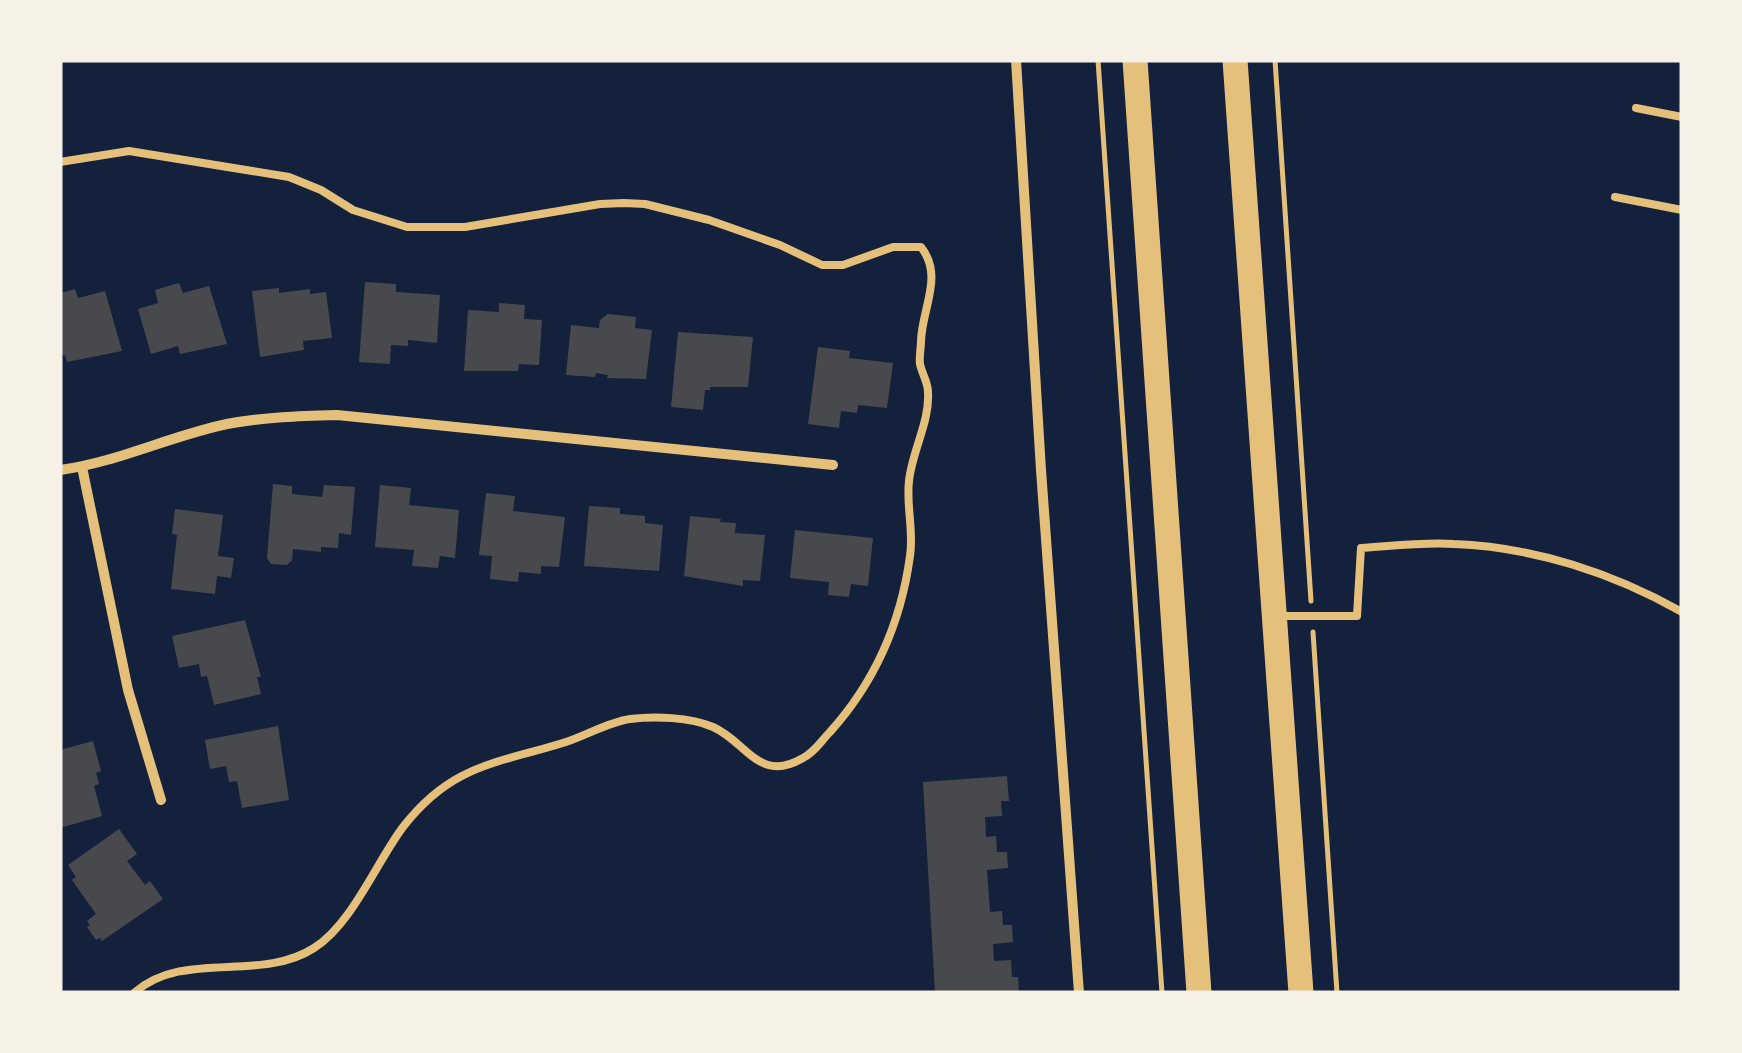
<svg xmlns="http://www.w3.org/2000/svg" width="1742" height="1053" viewBox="0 0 1742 1053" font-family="Roboto,sans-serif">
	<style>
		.building { fill: #48494c }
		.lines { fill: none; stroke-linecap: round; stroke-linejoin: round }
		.path { stroke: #e5c07b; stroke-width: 5 }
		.service { stroke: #e5c07b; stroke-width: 8 }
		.minor { stroke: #e5c07b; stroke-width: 10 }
		.primary { stroke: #e5c07b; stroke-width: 25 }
	</style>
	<rect width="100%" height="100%" fill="#14213d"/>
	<!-- building -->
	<g class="building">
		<path d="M365 282 396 284V292L440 295 437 343 408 340V346L391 345 390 364 359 362Z"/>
		<path d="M179 283 183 293 209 286 227 344 180 354 178 346 151 354 138 309 158 303 155 290Z"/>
		<path d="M279 288V293L310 289V294L326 292 332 338 303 341 304 350 260 357 252 291Z"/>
		<path d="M75 289 78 298 105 291 122 351 67 362 65 355 60 356V293Z"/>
		<path d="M499 303 525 305 524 319 542 320 539 365 519 364 518 371H464L468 310 499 312Z"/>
		<path d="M608 314 636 317 635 328 652 330 646 379 607 378 608 375 596 373 595 377 566 375 571 325 599 328 600 320Z"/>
		<path d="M678 332 753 337 748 387H710V390H705L703 410 671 407Z"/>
		<path d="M818 347 850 351 849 358 893 363 887 408 858 405 857 413 841 411 839 428 808 424Z"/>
		<path d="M273 484 292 486V494L322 497 324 485 355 487 351 535 339 533 338 548 321 547V552L293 549 292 560 287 565 271 564 267 558Z"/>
		<path d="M380 485 411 488 409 505 459 510 455 558 440 556 438 568 412 566 414 550 375 547Z"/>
		<path d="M486 493 515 496 513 511 565 517 559 567 541 566V574L519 572 518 582 490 579 492 556 479 555Z"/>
		<path d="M589 506 620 508V514L645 516V523L663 525 659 571 584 566Z"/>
		<path d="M175 509 223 515 218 556 234 558 231 578 217 576 215 594 171 589 177 535 172 534Z"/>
		<path d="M690 516 721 519 720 522 736 523 735 533 765 535 760 581 743 580V586L684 576Z"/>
		<path d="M795 530 873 538 868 586 851 584 849 597 828 595 829 582 790 578Z"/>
		<path d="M245 620 261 677H257L261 694 214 705 207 676 201 677 199 664 179 668 172 636Z"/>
		<path d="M278 726 289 800 242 808 237 781 229 782 226 766 210 769 205 740Z"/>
		<path d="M93 741 101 771 96 773 99 784 94 786 102 816 60 828V750Z"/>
		<path d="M1007 776 1009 801H1001L1002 816 985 817 986 837 996 836 997 852H1007L1008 868 987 870 990 912 1002 911 1003 925H1012L1013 942 993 944 994 961 1011 960 1012 977H1018L1019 993H935L923 782Z"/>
		<path d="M119 829 137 854 127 861 145 885 150 881 163 899 102 941 100 938 96 940 87 927 90 925 87 921 96 914 72 880 76 877 68 865Z"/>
	</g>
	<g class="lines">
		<!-- path -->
		<g class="path">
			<path d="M1098 60 1162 993"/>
			<path d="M1275 60 1311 601"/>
			<path d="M1313 632 1337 993"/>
		</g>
		<!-- service -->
		<g class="service">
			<path d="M1636 108 1682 117"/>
			<path d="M60 162 129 151 289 177 321 190 353 210 407 227H465L600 204 624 203 645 204 709 220 780 245 822 265H843L893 247H921C944 276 922 308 921 341 921 348 919 357 920 364 922 374 928 382 928 392 930 422 912 451 909 481 906 506 914 531 910 556 901 622 875 682 830 732 821 741 815 752 803 758 759 784 747 742 713 727 690 717 654 716 630 719 609 722 587 735 566 742 496 764 452 764 403 827 376 863 352 924 314 948 260 983 183 949 134 993"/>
			<path d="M1615 197 1682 210"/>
			<path d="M1280 616H1357L1361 548C1392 546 1424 542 1454 544 1534 547 1613 573 1682 612"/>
		</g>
		<!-- minor -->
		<g class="minor">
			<path d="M1016 60 1041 470 1079 993"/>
			<path d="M82 467 128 690 161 800"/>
			<path d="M60 470C118 462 170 436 227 424 264 417 300 416 337 415L833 465"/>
		</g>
		<!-- primary -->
		<g class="primary">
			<path d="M1135 60 1199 993"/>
			<path d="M1235 60 1301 993"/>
		</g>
	</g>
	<!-- border -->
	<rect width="1742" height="1053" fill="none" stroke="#f6f1e7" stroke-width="125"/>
</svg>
